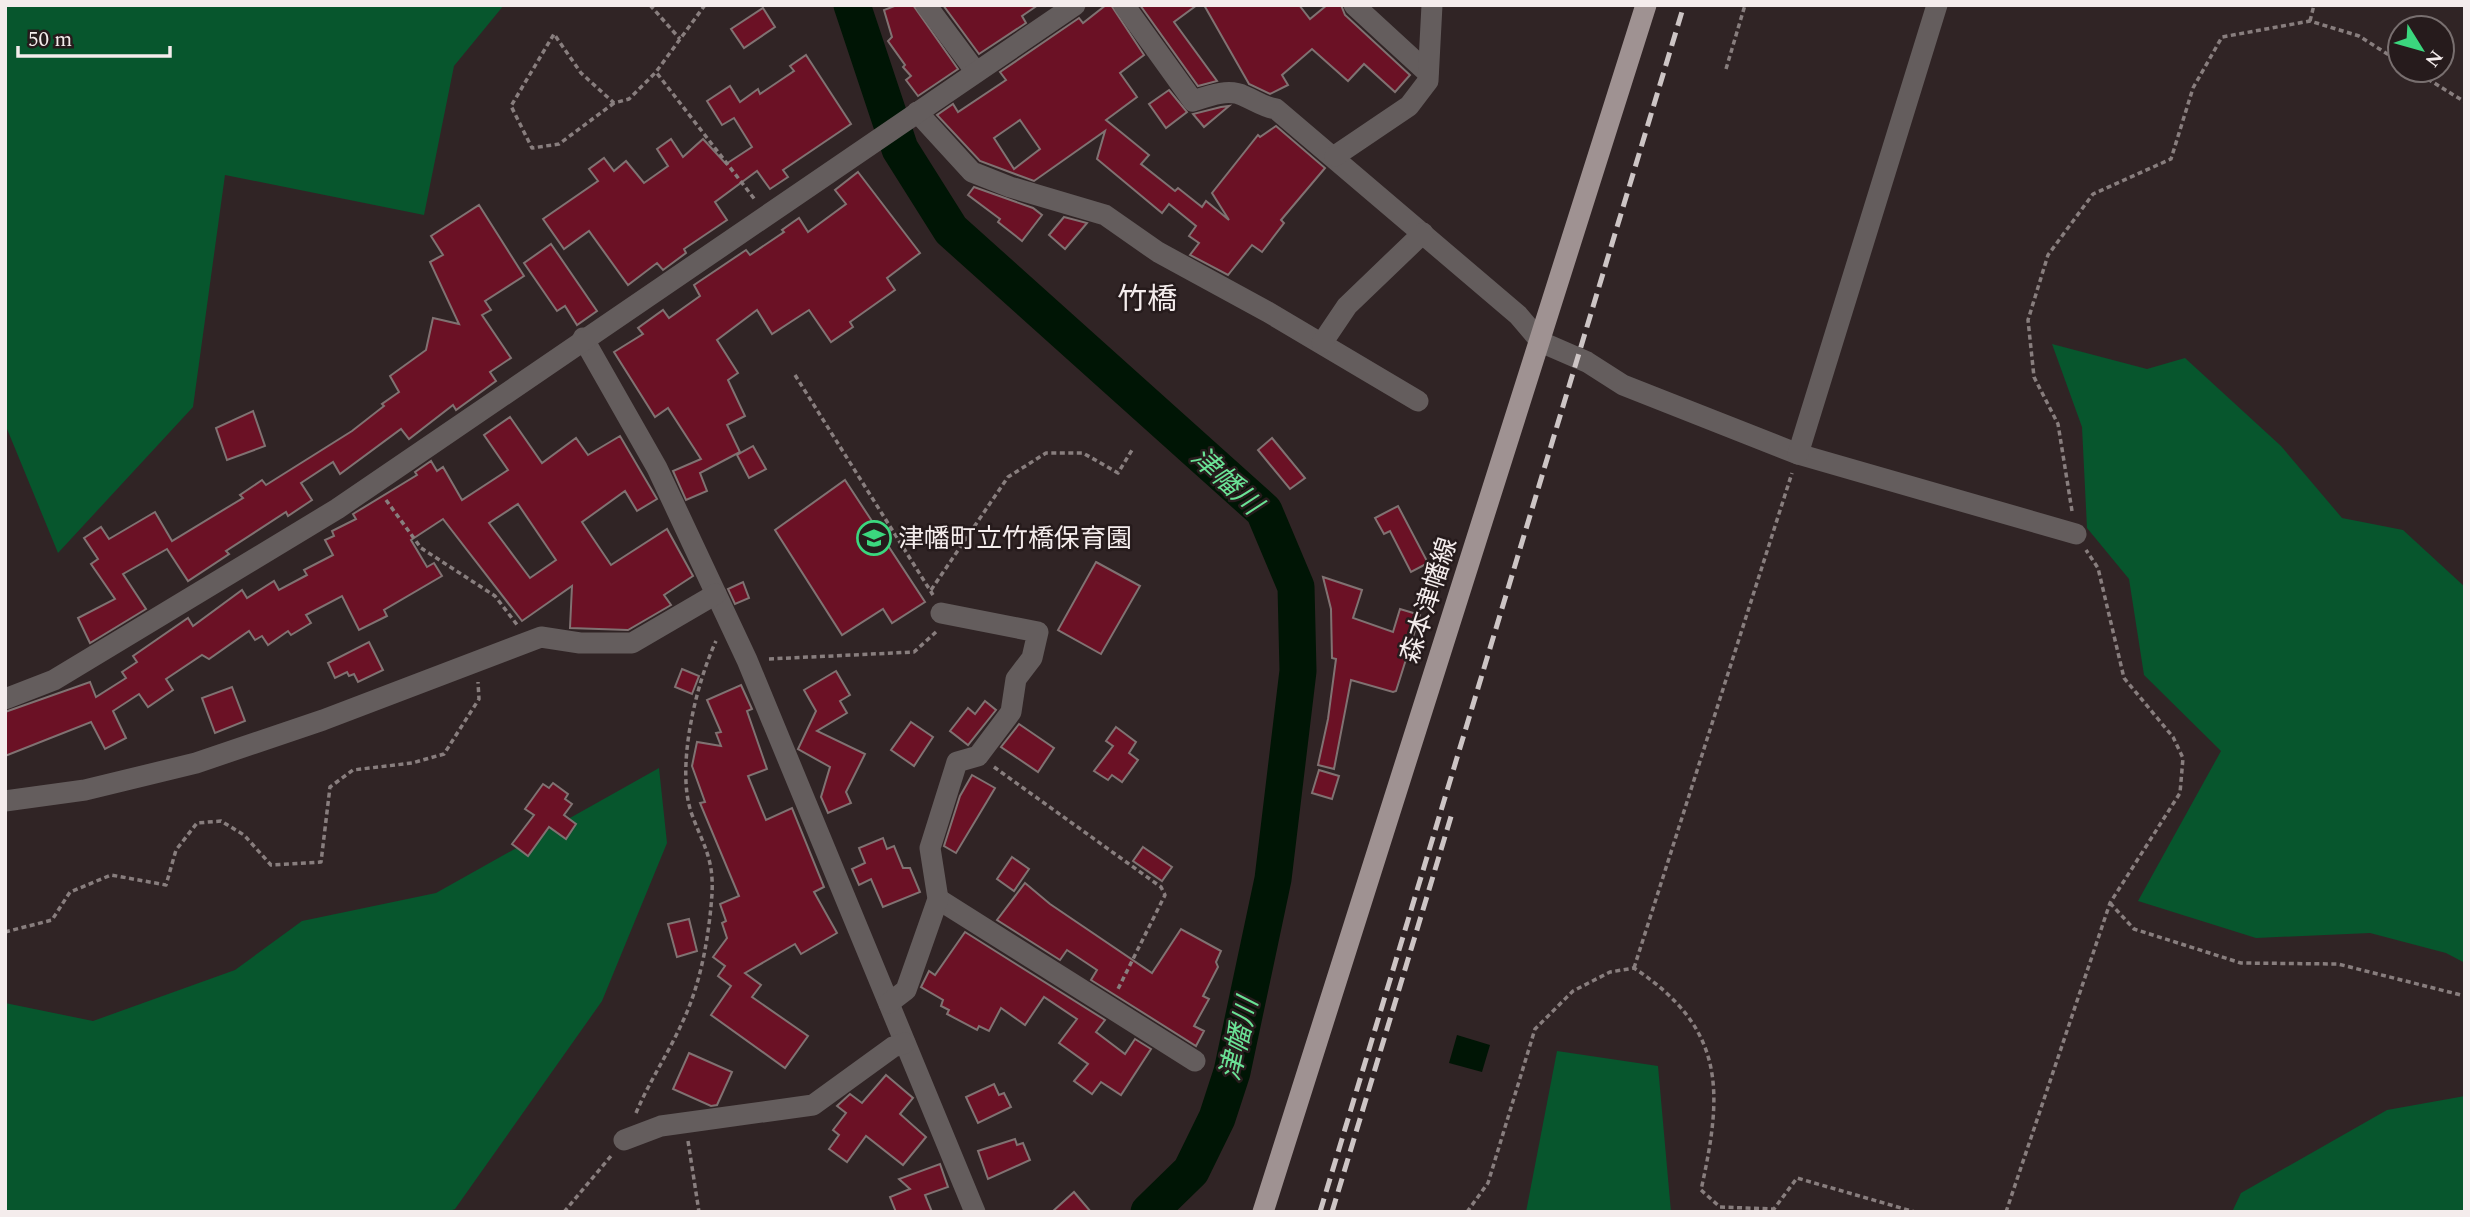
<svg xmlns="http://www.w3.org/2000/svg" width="2470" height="1217" viewBox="0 0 2470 1217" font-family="Spectral,'Noto Sans JP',serif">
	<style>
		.green { fill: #07562d }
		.water { fill: #001505 }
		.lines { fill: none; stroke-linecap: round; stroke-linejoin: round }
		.river { stroke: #001505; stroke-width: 37 }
		.building { fill: #6b1125; stroke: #807272; stroke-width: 2; fill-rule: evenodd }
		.path { stroke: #887e7e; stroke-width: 3.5; stroke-dasharray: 5 3.5; stroke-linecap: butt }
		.minor { stroke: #645d5d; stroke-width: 21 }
		.major { stroke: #9f9292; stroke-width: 21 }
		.rail { stroke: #cdc5c5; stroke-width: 5; stroke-dasharray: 14 7; stroke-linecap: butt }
		.labels { text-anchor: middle; stroke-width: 5; stroke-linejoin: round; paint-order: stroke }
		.poi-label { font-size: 26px; fill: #f4ecec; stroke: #261b1c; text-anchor: start }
		.street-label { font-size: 26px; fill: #f4ecec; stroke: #261b1c }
		.water-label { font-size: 28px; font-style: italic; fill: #6ae195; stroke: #261b1c }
		.quarter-label { font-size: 30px; fill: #f4ecec; stroke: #261b1c }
	</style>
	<rect width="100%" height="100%" fill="#302425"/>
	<!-- green -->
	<g class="green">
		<path d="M5 5H504L454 66 424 215 225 175 193 407 58 553 5 424Z"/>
		<path d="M2052 344 2147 369 2185 358 2281 446 2342 518 2403 530 2465 587V963L2446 953 2370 933 2256 938 2138 901 2221 751 2144 675 2129 579 2087 528 2082 427Z"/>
		<path d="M659 768 667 843 602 1001 455 1209 447 1212H5V1003L93 1021 235 970 302 921 436 893Z"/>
		<path d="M1557 1051 1658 1066 1671 1212H1526Z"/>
		<path d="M2465 1096V1212H2232L2241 1193 2387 1110Z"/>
	</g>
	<!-- water -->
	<path class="water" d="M1457 1035 1490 1045 1482 1072 1449 1063Z"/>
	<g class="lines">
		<!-- river -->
		<path class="river" d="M852 5 900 149 951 230 1264 511 1296 587 1298 671 1273 879 1232 1072 1217 1118 1191 1171 1149 1212"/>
	</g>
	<!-- building -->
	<g class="building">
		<path d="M897 5H913L958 69 918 96 906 80 911 76 903 67 905 65 888 41 892 37 884 10Z"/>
		<path d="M943 5H1038L1022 16 1026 23 979 54Z"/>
		<path d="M1106 5H1111L1144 55 1120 73 1137 97 1106 120 1149 155 1141 164 1175 191 1178 188 1202 207 1206 201 1229 220 1212 193 1258 135 1260 137 1276 126 1325 168 1281 220 1284 223 1262 252 1252 245 1228 275 1190 255 1199 243 1189 236 1196 226 1169 204 1162 213 1097 159 1105 131 1034 181 980 161 937 115 953 104 958 112 1006 80 1000 72 1079 18 1083 23ZM1020 120 1040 149 1014 169 994 138Z"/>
		<path d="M1140 5H1197L1174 22 1217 81 1198 86Z"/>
		<path d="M1204 5H1299L1310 19 1327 5H1341L1345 15 1410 75 1395 92 1364 64 1348 81 1312 49 1282 75 1288 85 1270 94 1249 84Z"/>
		<path d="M763 8 775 27 744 48 731 29Z"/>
		<path d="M806 55 851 124 783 170 788 177 770 189 757 171 715 202 727 220 684 249 686 253 663 270 657 263 628 285 589 231 564 249 543 219 598 181 589 169 604 158 614 171 626 161 644 183 668 166 657 149 671 139 683 157 703 139 726 164 752 147 734 118 722 125 707 101 730 86 740 102 758 89 760 94 794 71 790 66Z"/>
		<path d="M1169 90 1187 112 1166 128 1149 104Z"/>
		<path d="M1229 106 1204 127 1193 114 1221 107Z"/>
		<path d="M858 172 920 253 887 278 895 290 850 322 853 327 831 342 809 310 772 334 757 310 717 340 738 373 728 380 745 416 727 425 740 452 700 473 707 491 686 500 673 471 701 459 668 408 655 417 614 352 643 334 638 328 663 310 669 318 700 296 694 285 746 250 750 255 784 232 782 230 799 218 808 232 846 204 835 190Z"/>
		<path d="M974 187 1033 208 1042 215 1022 241 998 222 1000 219 968 195Z"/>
		<path d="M479 205 524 276 485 301 491 310 482 315 511 358 490 372 496 381 456 410 453 405 409 439 401 429 340 474 333 462 301 483 312 500 288 516 286 512 226 551 229 554 188 581 167 549 123 574 146 609 90 643 78 618 115 599 91 564 98 559 84 538 101 527 109 539 155 512 172 541 243 498 240 495 262 480 266 485 352 431 384 406 382 404 399 392 390 376 426 350 433 318 459 324 430 262 443 255 431 236Z"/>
		<path d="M1064 217 1087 223 1065 249 1049 235Z"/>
		<path d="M551 244 597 311 577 325 565 306 557 311 524 263Z"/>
		<path d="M253 411 265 446 227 460 216 428Z"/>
		<path d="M510 417 542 463 576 438 588 455 620 436 657 499 637 511 625 491 582 522 611 565 667 529 693 576 664 595 671 605 628 630 570 628 572 586 522 621 443 519 411 540 427 567 434 563 442 576 384 610 387 616 359 630 342 596 306 615 311 623 291 635 288 631 268 645 262 636 255 640 249 631 209 659 202 655 166 679 173 690 148 707 139 694 113 711 126 738 105 749 91 722 5 756V712L90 682 96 697 126 678 122 672 137 662 133 656 188 618 193 626 242 590 247 598 274 581 279 590 307 575 304 570 333 555 325 540 334 536 332 531 356 519 353 514 417 475 415 472 431 461 437 471 443 467 462 500 508 470 484 435ZM518 504 556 560 530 578 489 523Z"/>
		<path d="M1272 438 1305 478 1290 489 1258 450Z"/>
		<path d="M753 446 766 469 749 478 737 455Z"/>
		<path d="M845 480 925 602 892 623 883 609 842 635 775 530Z"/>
		<path d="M1398 506 1428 563 1411 572 1390 531 1384 534 1375 518Z"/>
		<path d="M1096 562 1140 586 1101 654 1058 630Z"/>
		<path d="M1323 577 1362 590 1353 618 1393 632 1400 609 1420 615 1396 691 1393 692 1351 680 1334 769 1318 765 1328 719 1336 659 1332 658 1331 609Z"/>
		<path d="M743 582 749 598 735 604 728 589Z"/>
		<path d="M369 642 383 670 358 682 354 674 349 676 347 672 335 678 328 663Z"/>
		<path d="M682 669 699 676 692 694 675 687Z"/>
		<path d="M836 671 850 695 840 701 847 713 817 731 865 754 846 792 851 803 828 813 821 797 830 767 798 749 816 711 804 690Z"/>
		<path d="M741 685 752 709 747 711 767 769 748 776 766 820 792 808 824 887 814 892 837 933 801 954 795 944 745 973 761 985 752 997 808 1036 785 1068 711 1015 731 986 718 976 725 966 713 957 727 938 722 923 726 921 720 904 739 896 700 803 705 802 692 766 697 742 721 746 716 733 721 732 707 700Z"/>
		<path d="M232 687 245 721 215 733 202 698Z"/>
		<path d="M985 701 996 710 968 745 950 731 968 708 975 714Z"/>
		<path d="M911 722 933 737 914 766 891 750Z"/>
		<path d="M1019 724 1054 748 1038 772 1001 747Z"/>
		<path d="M1116 727 1136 742 1129 753 1138 760 1122 782 1112 775 1108 780 1094 771 1113 746 1106 741Z"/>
		<path d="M1319 770 1339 776 1332 799 1312 793Z"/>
		<path d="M972 775 995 788 956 853 944 846 960 796Z"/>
		<path d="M553 783 568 794 565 799 572 804 564 815 576 824 566 839 549 827 528 856 512 844 534 815 525 809 543 784 549 788Z"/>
		<path d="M883 838 887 849 894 846 903 868H910L920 892 883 907 871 879 859 885 852 869 865 863 859 848Z"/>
		<path d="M1143 847 1172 867 1162 881 1133 861Z"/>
		<path d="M1012 857 1029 869 1014 891 997 879Z"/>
		<path d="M1025 883 1050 904 1152 973 1181 929 1221 951 1216 962 1218 967 1203 996 1209 999 1194 1026 1204 1031 1196 1046 1091 980 1097 970 1067 950 1060 960 997 920Z"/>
		<path d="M689 919 697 951 677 957 668 924Z"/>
		<path d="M965 932 1105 1020 1096 1032 1125 1054 1135 1039 1151 1049 1121 1095 1101 1082 1092 1094 1074 1081 1088 1064 1059 1043 1077 1019 1044 997 1025 1025 1001 1008 989 1031 979 1026 977 1030 947 1014 949 1010 941 1006 943 1000 921 987 929 971 935 975Z"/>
		<path d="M689 1053 732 1072 717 1105 711 1106 673 1089Z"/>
		<path d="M886 1075 913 1098 900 1114 926 1137 903 1165 866 1136 847 1162 829 1149 839 1135 833 1130 846 1113 837 1106 850 1094 862 1103Z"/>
		<path d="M994 1084 999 1095 1004 1093 1011 1107 978 1123 966 1097Z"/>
		<path d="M1015 1139 1017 1145 1023 1143 1030 1160 988 1179 978 1151Z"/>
		<path d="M940 1164 948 1187 925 1195 932 1212H896L890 1197 910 1189 899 1179Z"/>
		<path d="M1074 1192 1091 1212H1052Z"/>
	</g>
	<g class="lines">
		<!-- path -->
		<g class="path">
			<path d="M650 5 680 39"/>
			<path d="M705 5 656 72 756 201"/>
			<path d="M2310 21 2314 5"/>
			<path d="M1726 69 1745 5"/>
			<path d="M2413 70 2465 102"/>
			<path d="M614 103 559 144 532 148 511 106 554 34 581 73 614 103 629 99 656 72"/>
			<path d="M795 375 933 595"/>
			<path d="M386 500 421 548 495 596 518 626"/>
			<path d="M2072 511 2058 424 2034 377 2028 320 2048 255 2093 194 2171 159 2193 88 2222 37 2310 21 2359 36 2400 62"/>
			<path d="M931 590 1008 477 1046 453H1083L1118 473 1132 450"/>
			<path d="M769 659 914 652 936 632"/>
			<path d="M994 767 1161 887 1165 895 1117 991"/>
			<path d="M2110 903 2134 929 2241 963 2338 964 2465 996"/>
			<path d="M5 932 52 920 70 892 111 875 166 885 176 850 197 823 221 821 244 835 271 865 321 862 330 787 353 770 412 763 444 754 479 699 478 682"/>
			<path d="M1634 968 1792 473"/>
			<path d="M636 1113C649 1082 668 1054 682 1023 701 984 709 936 712 894 714 857 702 843 691 812 676 766 696 684 716 641"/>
			<path d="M688 1141 699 1212"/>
			<path d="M564 1212 611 1156"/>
			<path d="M1467 1212 1488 1183 1535 1029 1573 991 1610 972 1634 968C1726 1029 1723 1091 1701 1190L1720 1207 1774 1209 1797 1178 1915 1212"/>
			<path d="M2006 1212 2110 903 2180 793 2183 758 2173 737 2124 678 2098 568 2086 550"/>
		</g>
		<!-- minor -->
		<g class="minor">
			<path d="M926 5 976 72"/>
			<path d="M1124 5 1193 101C1208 96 1229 88 1244 96 1256 101 1263 107 1276 109L1518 315 1541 342 1587 362 1623 385 1798 454 2076 534"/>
			<path d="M1354 5 1428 73"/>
			<path d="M917 112 972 172 1010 187 1105 215 1158 252 1268 312 1418 401"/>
			<path d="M1335 156 1409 106 1428 81 1432 5"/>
			<path d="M583 338 657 468 747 660 975 1212"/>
			<path d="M1322 343 1347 306 1423 233"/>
			<path d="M1798 454 1937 5"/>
			<path d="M5 699 54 680 337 509 1075 5"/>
			<path d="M5 801 85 790 196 763 323 720 541 637 580 643H632L716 594"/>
			<path d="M938 899 1195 1061"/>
			<path d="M889 1003 906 990 938 899 930 848 957 762 978 756 1011 712 1016 679 1032 658 1038 632 941 613"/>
			<path d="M624 1140 661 1126 813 1105 893 1047 905 1043"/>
		</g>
		<!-- major -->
		<path class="major" d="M1263 1212 1646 5"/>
		<!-- rail -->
		<g class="rail">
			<path d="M1320 1212 1684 5"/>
			<path d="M1332 1212 1453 810"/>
		</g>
	</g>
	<!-- icons -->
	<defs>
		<g id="school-ring" transform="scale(1.75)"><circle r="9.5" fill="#261b1c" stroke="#3bd77e" stroke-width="1.5"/><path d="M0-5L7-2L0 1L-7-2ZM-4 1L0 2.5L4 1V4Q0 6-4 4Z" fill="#3bd77e"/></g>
	</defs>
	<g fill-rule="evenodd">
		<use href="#school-ring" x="874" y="538"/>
	</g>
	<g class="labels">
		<!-- poi labels -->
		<g class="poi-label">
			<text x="898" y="547">津幡町立竹橋保育園</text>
		</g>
		<!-- street labels -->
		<g class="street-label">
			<text transform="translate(1428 600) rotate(-72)" y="9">森本津幡線</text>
		</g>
		<!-- water labels -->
		<g class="water-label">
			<text transform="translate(1227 480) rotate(43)" y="10">津幡川</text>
			<text transform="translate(1238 1039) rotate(-77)" y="10">津幡川</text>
		</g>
		<!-- quarter labels -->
		<g class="quarter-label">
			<text x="1147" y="309">竹橋</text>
		</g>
	</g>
	<!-- border -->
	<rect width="2470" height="1217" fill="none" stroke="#f4ecec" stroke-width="14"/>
	<!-- north arrow -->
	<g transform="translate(2421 49) rotate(127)"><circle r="33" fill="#261b1c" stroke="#786f6f" stroke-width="2"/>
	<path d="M0-5L12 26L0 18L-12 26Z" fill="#3bd77e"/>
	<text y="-10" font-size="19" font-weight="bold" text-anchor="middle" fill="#f4ecec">N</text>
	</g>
	<!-- scale -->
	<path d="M18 46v10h152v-10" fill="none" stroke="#f4ecec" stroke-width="3.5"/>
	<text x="28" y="46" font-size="21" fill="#f4ecec" stroke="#261b1c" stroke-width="5" paint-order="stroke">50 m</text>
</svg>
